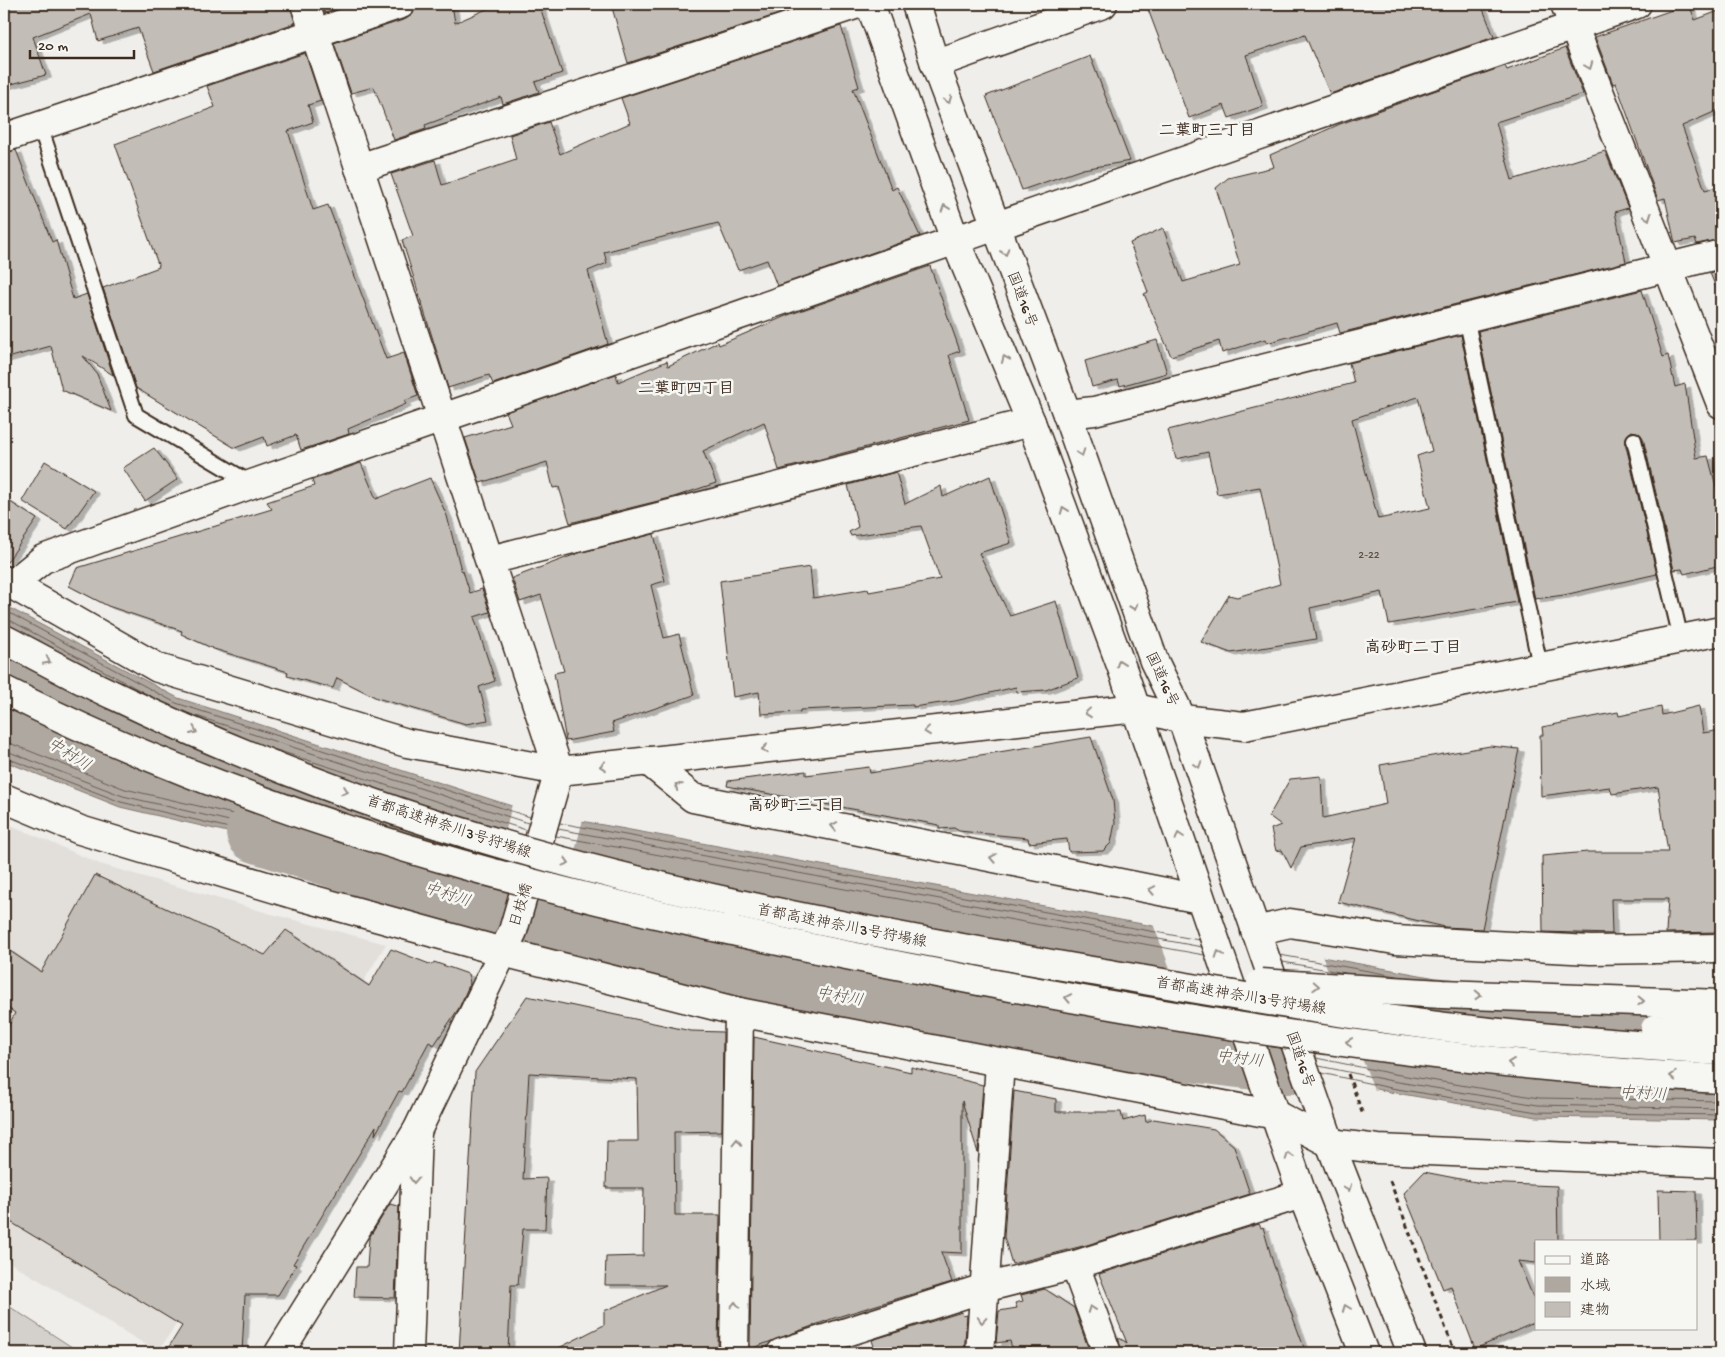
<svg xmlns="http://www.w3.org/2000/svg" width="1725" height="1357" viewBox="0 0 1725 1357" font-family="'Gochi Hand','Klee One',sans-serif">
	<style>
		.built { fill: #e2dfdb }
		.green { fill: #d4d1cc; stroke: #887e75 }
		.water { fill: #afa8a1; stroke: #81766d }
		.pier { fill: #efeeea }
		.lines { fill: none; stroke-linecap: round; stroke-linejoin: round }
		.shore { stroke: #695c52; stroke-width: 1 }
		.river { stroke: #afa8a1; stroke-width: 62 }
		.building { fill: #c2bdb7; stroke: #3b2a1e; fill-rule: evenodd; filter: url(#shadow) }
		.service-casing { stroke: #3b2a1e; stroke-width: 18 }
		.minor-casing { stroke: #3b2a1e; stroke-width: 31 }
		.tertiary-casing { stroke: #3b2a1e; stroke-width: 31 }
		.primary-casing { stroke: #3b2a1e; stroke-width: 31 }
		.trunk-casing { stroke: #3b2a1e; stroke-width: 31 }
		.path { stroke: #3b2a1e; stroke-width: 3; stroke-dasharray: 5 4; stroke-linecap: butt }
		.service { stroke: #f6f6f2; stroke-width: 14 }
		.minor { stroke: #f6f6f2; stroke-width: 28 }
		.tertiary { stroke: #f6f6f2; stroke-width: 28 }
		.primary { stroke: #f6f6f2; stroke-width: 28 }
		.trunk { stroke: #f6f6f2; stroke-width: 28 }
		.motorway-bridge-casing { stroke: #3b2a1e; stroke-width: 31; stroke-linecap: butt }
		.motorway-bridge { stroke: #f6f6f2; stroke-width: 28 }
		.oneway { stroke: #989088 }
		.labels { text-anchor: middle; stroke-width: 5; stroke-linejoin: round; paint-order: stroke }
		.number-label { font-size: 12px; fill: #5d4f44 }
		.street-label { font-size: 15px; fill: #3b2a1e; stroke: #f6f6f2 }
		.neighbourhood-label { font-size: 16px; font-weight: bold; fill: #3b2a1e; stroke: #f6f6f2 }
		.water-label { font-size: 16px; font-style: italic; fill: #64564c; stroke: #f6f6f2 }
	</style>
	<defs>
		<filter id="shadow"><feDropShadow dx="5.5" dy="3" stdDeviation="0" flood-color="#0004"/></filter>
	</defs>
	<rect width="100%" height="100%" fill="#efeeea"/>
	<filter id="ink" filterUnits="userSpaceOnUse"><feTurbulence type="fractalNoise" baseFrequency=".02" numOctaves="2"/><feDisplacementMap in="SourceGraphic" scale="10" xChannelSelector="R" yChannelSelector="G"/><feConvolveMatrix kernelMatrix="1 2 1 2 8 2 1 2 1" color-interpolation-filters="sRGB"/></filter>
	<g filter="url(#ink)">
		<!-- built -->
		<path class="built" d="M4 822 100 864 268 913 386 944 194 1263 209 1273 158 1352 4 1259Z"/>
		<!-- green -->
		<path class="green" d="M4 1303 81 1353H4Z"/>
		<!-- water -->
		<path class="water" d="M4 605 178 698 527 811 1436 978 1687 999 1721 997V1120L1537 1117 1390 1092 636 932 408 874 120 807 4 761Z"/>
		<!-- pier -->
		<g class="pier">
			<path d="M512 804 583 819 559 915 490 898Z"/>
			<path d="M1153 924 1322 955 1375 1092 1204 1056Z"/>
		</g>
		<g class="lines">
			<!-- shore -->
			<g class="shore">
				<path d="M4 610 176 703 530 817"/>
				<path d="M4 617 154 698"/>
				<path d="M187 713 528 823"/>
				<path d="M4 743 12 744 125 789 306 831"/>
				<path d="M267 747 526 830"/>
				<path d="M4 750 123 796 395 860"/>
				<path d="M4 757 121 802 508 895"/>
				<path d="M560 823 1199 940"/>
				<path d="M558 829 1202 947"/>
				<path d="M556 836 1204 955"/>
				<path d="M537 902 637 928 1239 1055"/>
				<path d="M1280 955 1396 976"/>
				<path d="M1283 962 1345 973"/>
				<path d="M1063 1012 1236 1048"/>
				<path d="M1316 1058 1394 1074 1539 1098 1721 1101"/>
				<path d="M1319 1066 1392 1081 1538 1105 1721 1109"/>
				<path d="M1321 1073 1391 1088 1537 1112 1721 1115"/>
			</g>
			<!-- river -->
			<path class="river" d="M257 832 498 909 774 984 1061 1035 1287 1063"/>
		</g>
		<!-- building -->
		<g class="building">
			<path d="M4 4H290L295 23 154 71 138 28 98 41 91 14 33 37 46 75 4 86Z"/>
			<path d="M321 4H353L325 13Z"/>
			<path d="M416 4H452L455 23 498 4H539L562 73 535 82 539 92 503 104 501 97 425 125 426 129 394 140 374 87 351 93 334 43 406 19 413 14Z"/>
			<path d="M611 4H809L628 63Z"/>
			<path d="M1146 4H1481L1494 37 1330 94 1305 35 1246 55 1263 106 1229 118 1224 105 1189 118Z"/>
			<path d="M1689 4 1695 20 1721 10V109L1682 126 1705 190 1721 186V239L1697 244 1695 239 1675 243 1665 198 1658 200 1616 83 1613 84 1595 37Z"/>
			<path d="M841 26 859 87 853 89 892 190 897 187 920 236 777 286 767 260 738 270 718 223 604 252 607 263 588 271 608 344 493 384 489 375 448 388 402 240 413 236 391 174 435 160 442 185 516 160 510 135 549 122 560 154 630 123 621 98Z"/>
			<path d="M1565 48 1583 94 1496 122 1512 180 1605 151 1628 208 1615 212 1626 262 1340 333 1337 323 1267 343 1265 339 1222 353 1219 341 1171 356 1144 294 1148 292 1130 243 1163 228 1183 282 1240 265 1216 188 1228 178 1274 167 1270 155 1340 124 1505 66 1507 70Z"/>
			<path d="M305 53 321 101 308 105 313 122 288 131 313 210 328 205 386 359 404 353 418 396 404 401 406 404 348 429 349 434 301 450 296 435 267 446 264 437 235 448 136 388 103 288 159 267 115 144 215 107 207 86Z"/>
			<path d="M1090 56 1130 161 1083 169 1022 190 986 96Z"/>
			<path d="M16 150 52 242 56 240 73 299 87 294 113 375 83 356 97 374 111 411 62 390 51 346 4 359V153Z"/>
			<path d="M930 266 960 351 949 355 969 420 779 470 764 422 703 451 716 483 674 497 570 523 559 487 553 488 547 462 480 483 465 438 511 424 506 412 616 374 618 382 667 361 668 366 718 342 719 345 788 315Z"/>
			<path d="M1721 270V300L1710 273Z"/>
			<path d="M1642 290 1663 357 1668 355 1675 387 1685 384 1696 458 1708 456 1717 490 1721 489V565L1684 574 1682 569 1674 570 1643 438 1640 434 1632 431 1628 434 1625 442 1657 574 1564 595 1535 599 1478 331Z"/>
			<path d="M1461 335 1517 602 1389 624 1382 592 1310 608 1316 639 1231 653 1201 642 1229 595 1237 597 1280 584 1260 487 1217 494 1208 452 1176 459 1168 430 1354 383 1349 363ZM1418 397 1432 451 1417 456 1430 508 1378 519 1352 419Z"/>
			<path d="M1157 340 1167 373 1120 386 1118 380 1092 387 1085 361Z"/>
			<path d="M154 448 178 479 145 501 123 468Z"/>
			<path d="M45 461 94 491 67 529 22 501Z"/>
			<path d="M361 463 376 499 430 478 447 516 461 570 463 571 470 593 482 589 490 612 474 617 495 681 479 687 488 720 466 724 377 698 337 678 333 688 287 676 288 672 214 649 181 634 182 631 108 606 69 586 77 568 272 509 267 502 314 486 312 480Z"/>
			<path d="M896 472 905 504 941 486 943 497 990 476 1011 543 979 553 1010 616 1056 601 1078 678 1046 690 1017 692 1016 687 955 701 913 707V705L800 710V712L761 714 759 692 733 697 720 581 810 567 813 598 868 589 869 592 940 579 921 526 851 536 849 532 858 527 848 485Z"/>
			<path d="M4 498 37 519 5 565 4 564Z"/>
			<path d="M654 534 665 581 651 585 664 638 679 634 694 695 612 723 614 732 566 741 554 673 564 671 541 595 520 602 512 578 579 553Z"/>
			<path d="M1699 706 1703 733 1721 730V932L1666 933 1668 899H1611L1612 934 1543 932 1542 856 1588 852H1668L1658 787 1612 794 1610 787 1541 796 1540 735H1543L1542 727 1618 712 1619 716 1661 707 1662 715Z"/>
			<path d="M1091 737 1113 800 1115 823 1111 843 1103 851 1069 852 1067 839 1029 843 1028 838 959 831 954 828 939 829V825L727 786 728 781 806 771V775L869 767 870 773Z"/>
			<path d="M1490 746 1519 749 1482 929 1445 927 1338 902 1356 838 1301 847 1291 868 1282 850 1276 851 1271 829 1281 825 1269 816 1290 779 1321 776 1323 818 1386 804 1380 765Z"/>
			<path d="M95 875 265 955 286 930 369 986 391 949 432 965 434 962 468 974 470 983 459 1008 434 1045 429 1042 402 1092 399 1091 375 1135 376 1126 293 1264 296 1265 278 1295H245L242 1353H165L182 1326 4 1218V1035L15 1013 4 1005V947L41 972Z"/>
			<path d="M527 996 691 1031 723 1032 722 1131 674 1132 675 1215H720L718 1353H549L604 1325V1311L666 1285H605L606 1257 643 1256 644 1188H606L607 1141H638L637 1079 529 1073 523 1179 547 1178 545 1229H523L518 1285H511L508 1353H459L475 1072Z"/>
			<path d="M754 1037 911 1072V1067L983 1085 978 1153 962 1101V1253L941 1252 952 1282 834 1318 750 1349Z"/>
			<path d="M1014 1091 1056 1099V1112H1121L1123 1121 1145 1115 1146 1122 1154 1119 1214 1129 1234 1146 1250 1194 1087 1245 1012 1264 1004 1237Z"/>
			<path d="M1424 1172 1481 1183 1557 1186 1558 1241H1536V1263L1518 1261 1536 1304V1322L1475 1349 1451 1286 1443 1289 1404 1193Z"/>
			<path d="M1658 1190 1696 1191 1697 1241H1659Z"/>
			<path d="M390 1204 399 1206 395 1298 354 1297 356 1267H367L369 1238Z"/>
			<path d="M1259 1224 1261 1228 1263 1227 1273 1263 1306 1353H1122L1118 1337 1127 1343 1099 1274Z"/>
			<path d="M1045 1289 1074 1308 1090 1353H1034L1032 1347 1013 1353 1010 1341 996 1343 999 1311 1017 1308 1015 1303 1023 1301 1021 1295Z"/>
			<path d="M962 1312 963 1316 967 1315 964 1353H876L872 1340Z"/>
		</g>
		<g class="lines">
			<!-- service casing -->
			<g class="service-casing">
				<g id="service">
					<path d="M40 126 136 415 252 484"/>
					<path d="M1466 317 1540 666"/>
					<path d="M1634 440 1681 639"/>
				</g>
			</g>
			<!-- minor casing -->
			<g class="minor-casing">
				<g id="minor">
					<path d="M305 4 559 771"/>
					<path d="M1565 4 1721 404"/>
					<path d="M935 64 1103 4"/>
					<path d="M4 138 401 4"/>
					<path d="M359 168 858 4"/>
					<path d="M1067 414 1094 411 1721 254"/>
					<path d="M490 560 1031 422"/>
					<path d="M4 580 158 668 407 743 559 771 1137 708"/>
					<path d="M11 585 43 559 252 484 1637 4"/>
					<path d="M648 761 693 798 1200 899"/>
					<path d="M4 798 80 830 296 895 503 952 739 1012 1276 1115 1330 1143 1378 1149 1721 1163"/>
					<path d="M1255 931 1290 923 1395 940 1591 950 1721 948"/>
					<path d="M1075 1265 1107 1353"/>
					<path d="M409 1353 417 1131"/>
					<path d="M734 1353 739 1012"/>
					<path d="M781 1353 984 1288 1075 1265 1302 1194"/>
					<path d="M980 1353 1000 1063"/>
				</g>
			</g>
			<!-- tertiary casing -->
			<g class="tertiary-casing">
				<path id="tertiary" d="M279 1353 417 1131 513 931 559 771"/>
			</g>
			<!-- primary casing -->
			<g class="primary-casing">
				<path id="primary" d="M1137 708 1182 719 1244 726 1721 631"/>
			</g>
			<!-- trunk casing -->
			<g class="trunk-casing">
				<g id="trunk">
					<path d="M870 4 955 240 1031 422 1123 671 1302 1194 1364 1353"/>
					<path d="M916 4 935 64 1067 414 1154 661 1182 719 1330 1143 1412 1353"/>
				</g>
			</g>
			<!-- path -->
			<g class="path">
				<path d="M1348 1074 1363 1115"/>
				<path d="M1390 1181 1455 1353"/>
			</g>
			<!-- service -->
			<use href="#service" class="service"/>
			<!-- minor -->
			<use href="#minor" class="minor"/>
			<!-- tertiary -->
			<use href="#tertiary" class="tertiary"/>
			<!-- primary -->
			<use href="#primary" class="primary"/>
			<!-- trunk -->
			<use href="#trunk" class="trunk"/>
			<!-- motorway-bridge casing -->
			<g class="motorway-bridge-casing">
				<g id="motorway-bridge">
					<path d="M4 639C41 658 77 679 115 696 206 740 301 778 396 811 623 887 858 931 1092 971 1210 991 1327 1012 1445 1027 1537 1038 1629 1045 1721 1051"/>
					<path d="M4 690C295 838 618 911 937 973 1196 1023 1458 1066 1721 1079"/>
					<path d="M1261 983 1442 994 1721 1004"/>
					<path d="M1655 1029 1721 1031"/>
				</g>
			</g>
			<!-- motorway-bridge -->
			<use href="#motorway-bridge" class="motorway-bridge"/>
		</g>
		<!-- one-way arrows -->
		<defs><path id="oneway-chevron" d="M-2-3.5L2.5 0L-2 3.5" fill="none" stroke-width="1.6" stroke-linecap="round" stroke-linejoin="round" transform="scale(1.25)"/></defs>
		<g class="oneway">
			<use href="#oneway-chevron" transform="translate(1589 66) rotate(69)"/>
			<use href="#oneway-chevron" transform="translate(948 100) rotate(69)"/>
			<use href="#oneway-chevron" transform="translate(945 208) rotate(-109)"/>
			<use href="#oneway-chevron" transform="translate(1648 217) rotate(69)"/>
			<use href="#oneway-chevron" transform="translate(1005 252) rotate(71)"/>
			<use href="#oneway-chevron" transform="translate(1005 359) rotate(-112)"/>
			<use href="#oneway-chevron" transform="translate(1081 453) rotate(71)"/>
			<use href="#oneway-chevron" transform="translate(1064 510) rotate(-110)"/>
			<use href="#oneway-chevron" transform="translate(1134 607) rotate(71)"/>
			<use href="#oneway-chevron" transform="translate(47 661) rotate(27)"/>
			<use href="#oneway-chevron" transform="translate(1120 663) rotate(-110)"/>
			<use href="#oneway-chevron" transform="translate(1088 713) rotate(174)"/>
			<use href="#oneway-chevron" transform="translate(194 731) rotate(24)"/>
			<use href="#oneway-chevron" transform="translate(927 731) rotate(174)"/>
			<use href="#oneway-chevron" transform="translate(765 749) rotate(174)"/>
			<use href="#oneway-chevron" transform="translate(1198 765) rotate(71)"/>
			<use href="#oneway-chevron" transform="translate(603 766) rotate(174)"/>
			<use href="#oneway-chevron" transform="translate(678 786) rotate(-141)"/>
			<use href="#oneway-chevron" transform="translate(345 791) rotate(20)"/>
			<use href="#oneway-chevron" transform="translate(834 826) rotate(-169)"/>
			<use href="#oneway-chevron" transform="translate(1179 836) rotate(-108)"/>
			<use href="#oneway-chevron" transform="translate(993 858) rotate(-169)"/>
			<use href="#oneway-chevron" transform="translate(566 862) rotate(15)"/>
			<use href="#oneway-chevron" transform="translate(1152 890) rotate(-169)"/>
			<use href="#oneway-chevron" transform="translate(1219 954) rotate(-109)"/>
			<use href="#oneway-chevron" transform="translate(1316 986) rotate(3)"/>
			<use href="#oneway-chevron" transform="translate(1478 995) rotate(2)"/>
			<use href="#oneway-chevron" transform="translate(1068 998) rotate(-169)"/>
			<use href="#oneway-chevron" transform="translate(1641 1001) rotate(2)"/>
			<use href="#oneway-chevron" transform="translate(1349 1042) rotate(-171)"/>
			<use href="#oneway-chevron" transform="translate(1511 1063) rotate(-173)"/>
			<use href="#oneway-chevron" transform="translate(1673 1076) rotate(-177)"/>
			<use href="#oneway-chevron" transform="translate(737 1142) rotate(-89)"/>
			<use href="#oneway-chevron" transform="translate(1289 1156) rotate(-109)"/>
			<use href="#oneway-chevron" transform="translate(414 1180) rotate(92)"/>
			<use href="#oneway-chevron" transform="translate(1348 1188) rotate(69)"/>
			<use href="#oneway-chevron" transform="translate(735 1305) rotate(-89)"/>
			<use href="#oneway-chevron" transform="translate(1346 1308) rotate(-111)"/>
			<use href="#oneway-chevron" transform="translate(1091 1309) rotate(-110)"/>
			<use href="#oneway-chevron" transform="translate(982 1320) rotate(94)"/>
		</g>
	</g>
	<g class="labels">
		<!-- number labels -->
		<g class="number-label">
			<text x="1369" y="558">2-22</text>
		</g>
		<!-- street labels -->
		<g class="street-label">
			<text transform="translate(1023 299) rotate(69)" y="5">国道16号</text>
			<text transform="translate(1163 679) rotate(65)" y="5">国道16号</text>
			<text transform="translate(449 826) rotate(18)" y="5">首都高速神奈川3号狩場線</text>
			<text transform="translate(520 905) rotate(-73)" y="5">日枝橋</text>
			<text transform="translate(842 925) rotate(11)" y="5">首都高速神奈川3号狩場線</text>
			<text transform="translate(1241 995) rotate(9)" y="5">首都高速神奈川3号狩場線</text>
			<text transform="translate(1301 1059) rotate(71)" y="5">国道16号</text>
		</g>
		<!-- neighbourhood labels -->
		<g class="neighbourhood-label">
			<text x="1207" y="135">二葉町三丁目</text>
			<text x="686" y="393">二葉町四丁目</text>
			<text x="1413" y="652">高砂町二丁目</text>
			<text x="796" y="810">高砂町三丁目</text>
		</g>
		<!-- water labels -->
		<g class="water-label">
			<text transform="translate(70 753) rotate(32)" y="6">中村川</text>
			<text transform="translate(448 893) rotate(18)" y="6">中村川</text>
			<text transform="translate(840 995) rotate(10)" y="6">中村川</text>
			<text transform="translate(1240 1057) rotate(7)" y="6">中村川</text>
			<text transform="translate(1643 1092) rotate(3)" y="6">中村川</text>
		</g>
	</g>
	<!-- margin -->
	<rect width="1725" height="1357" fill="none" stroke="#f6f6f2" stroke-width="20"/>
	<rect x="10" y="10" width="1705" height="1337" fill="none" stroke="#3b2a1e" stroke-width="2" filter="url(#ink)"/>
	<!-- legend -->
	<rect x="1535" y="1240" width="162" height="90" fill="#f6f6f2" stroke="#aba49d"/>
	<rect x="1545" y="1256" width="25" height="8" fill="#f6f6f2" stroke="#aba49d"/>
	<text x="1580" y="1264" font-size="15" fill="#3b2a1e">道路</text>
	<rect x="1545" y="1277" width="25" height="15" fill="#afa8a1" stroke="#aba49d"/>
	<text x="1580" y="1290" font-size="15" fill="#3b2a1e">水域</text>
	<rect x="1545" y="1302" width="25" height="15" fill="#c2bdb7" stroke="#aba49d"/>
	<text x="1580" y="1314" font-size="15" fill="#3b2a1e">建物</text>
	<!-- scale -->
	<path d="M30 50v8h104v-8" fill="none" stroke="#3b2a1e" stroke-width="2.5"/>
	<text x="38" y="50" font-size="15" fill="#3b2a1e" stroke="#f6f6f2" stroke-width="4" paint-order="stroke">20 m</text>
</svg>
